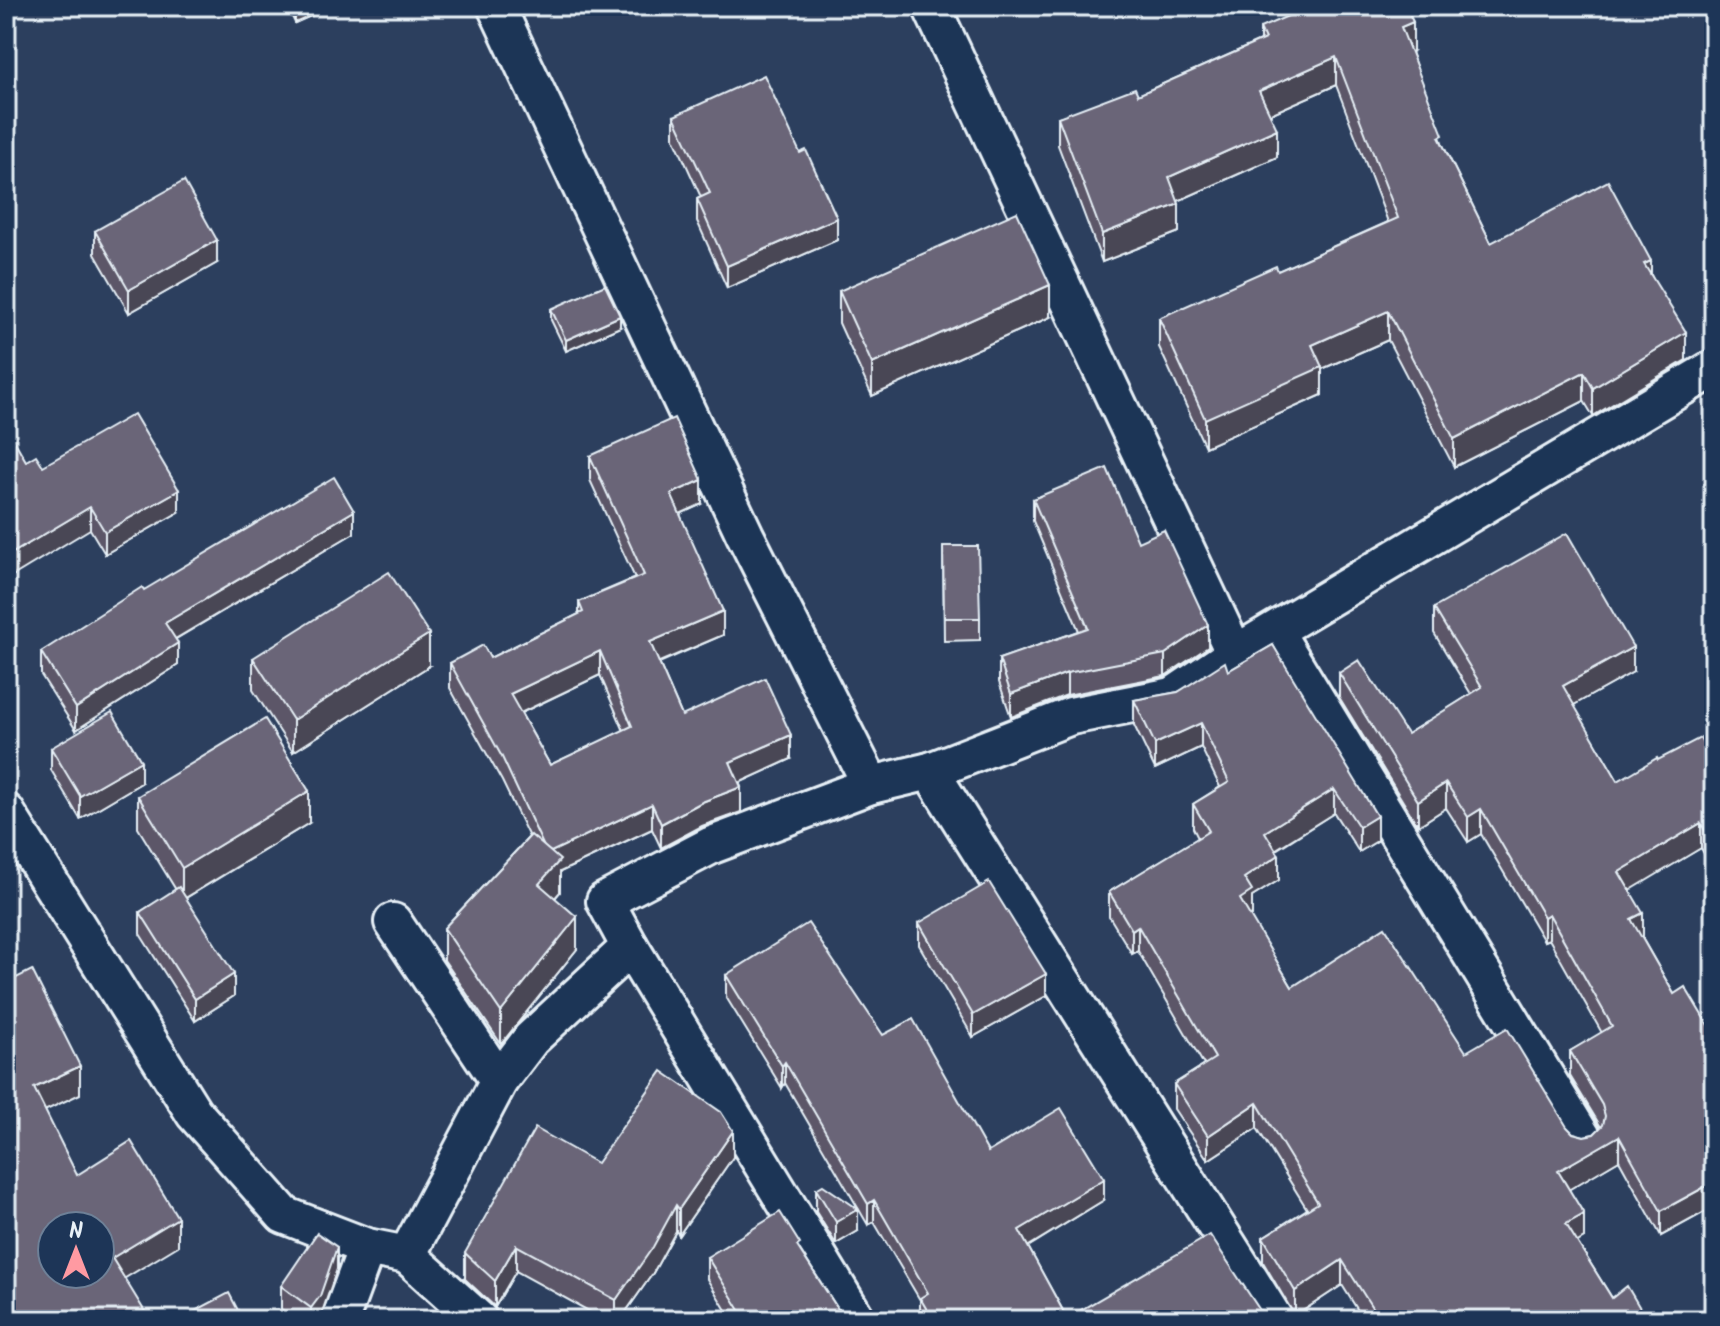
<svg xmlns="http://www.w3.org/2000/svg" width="1720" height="1326" viewBox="0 0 1720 1326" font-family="Kalam,sans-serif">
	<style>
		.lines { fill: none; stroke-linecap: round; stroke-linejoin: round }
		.minor-casing { stroke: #e8f1f8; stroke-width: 42 }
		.minor { stroke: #1d3557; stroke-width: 36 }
		.wall { fill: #5b5767; stroke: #e8f1f8; stroke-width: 2; fill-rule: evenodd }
		.shaded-wall { fill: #4a4754; stroke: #e8f1f8; stroke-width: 2 }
		.building { fill: #6a6578; stroke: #e8f1f8; stroke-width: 2; fill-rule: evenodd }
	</style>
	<rect width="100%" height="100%" fill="#2c3f5e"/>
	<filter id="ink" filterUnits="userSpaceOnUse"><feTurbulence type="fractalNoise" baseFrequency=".0125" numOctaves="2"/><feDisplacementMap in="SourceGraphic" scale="16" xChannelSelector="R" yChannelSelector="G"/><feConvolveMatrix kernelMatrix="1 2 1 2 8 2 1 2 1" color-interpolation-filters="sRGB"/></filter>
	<g filter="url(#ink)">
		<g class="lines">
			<!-- minor casing -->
			<g class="minor-casing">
				<g id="minor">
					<path d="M496 6 745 535 871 785"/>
					<path d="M931 6 1235 654"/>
					<path d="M1275 632 1584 1140"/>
					<path d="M930 771 1275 1320"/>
					<path d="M6 812 194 1113 284 1215 367 1247 407 1255 479 1320"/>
					<path d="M393 922 499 1081"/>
					<path d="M630 947 857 1320"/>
					<path d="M407 1255 499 1081 531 1039 630 947 605 901 712 845 871 785 930 771 1071 716 1173 696 1235 654 1714 368"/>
					<path d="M340 1320 367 1247"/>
				</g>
			</g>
			<!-- minor -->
			<use href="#minor" class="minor"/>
		</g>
		<!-- wall -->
		<g class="wall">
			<path d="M287 6H333L295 23Z"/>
			<path d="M1260 28 1413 51 1411 52 1443 145 1491 243 1651 275 1686 360 1593 416 1584 401 1454 467 1388 340 1322 369V395L1205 447 1159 347V318L1278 271 1388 222 1336 85 1270 114 1277 157 1178 201 1179 232 1102 262 1058 145V117L1138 95 1260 41Z"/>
			<path d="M674 116 800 153 837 240 727 288 697 221V199L701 197 674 138Z"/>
			<path d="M95 231 217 263 129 313 95 254Z"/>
			<path d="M839 291 1050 317 872 396 839 323Z"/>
			<path d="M551 309 620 327 566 351 551 320Z"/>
			<path d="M590 456 702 504 680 514 723 635 659 663 682 716 791 759 739 783 741 812 702 826 661 848 652 829 560 872V892L555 898 577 949 501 1044 444 960V928L529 837 502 781 450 688V663L490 658 579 614V602L635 578 590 480ZM600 675 624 731 550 765 521 713Z"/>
			<path d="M26 461 43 466 179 512 105 554 90 529Z"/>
			<path d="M1033 499 1138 542 1208 647 1165 676 1067 695 1011 717 999 682V659L1079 631 1033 521Z"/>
			<path d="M354 533 176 639 178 665 76 730 41 675V652L144 590Z"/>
			<path d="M943 546 980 618V640L944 641Z"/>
			<path d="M1434 608 1633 672 1573 705 1618 781 1658 760 1714 765 1708 861 1701 848 1629 890 1642 938 1674 994 1714 1035V1207L1661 1236 1619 1160 1569 1189 1584 1238 1577 1242 1612 1298 1647 1320H1364L1342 1285 1295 1316 1263 1262V1237L1307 1209 1257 1128 1208 1160 1174 1109V1084L1204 1065 1138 951 1132 954 1109 916V892L1198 838 1193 828V804L1220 787 1201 747 1155 769 1134 725V700L1178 692 1228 671 1273 645 1377 841 1359 852 1334 813 1276 850 1279 880 1252 897V916L1250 917 1292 987 1466 1052 1567 1127 1573 1133 1584 1136 1594 1134 1601 1127 1570 1076V1051L1602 1033 1549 939 1544 941 1481 834 1468 842 1446 808 1418 826 1339 697V673L1407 734 1471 694 1434 633Z"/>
			<path d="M253 658 429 666 293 752 253 690Z"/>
			<path d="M51 748 141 783 80 819 51 770Z"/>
			<path d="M138 796 309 823 186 898 234 996 195 1021 140 934V912L176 890 138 828Z"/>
			<path d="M919 923 1046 996 973 1037 919 945Z"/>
			<path d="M726 975 883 1035 988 1152 1104 1200 1028 1247 1067 1318 1263 1320H920V1300L874 1222 868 1225 785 1083 782 1088 726 997Z"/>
			<path d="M733 1157 679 1235 676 1231 653 1273 620 1320H605L516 1271 495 1307 465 1279V1253L597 1163Z"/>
			<path d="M816 1189 858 1231 836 1244 816 1212Z"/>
			<path d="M800 1250 845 1320H732L707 1279V1257Z"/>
			<path d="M337 1269 318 1320H297L281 1309V1286Z"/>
		</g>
		<!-- shaded-wall -->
		<g class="shaded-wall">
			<path d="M100 6H115L100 13Z"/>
			<path d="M295 6H333L295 23Z"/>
			<path d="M551 6H569L551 14Z"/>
			<path d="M1413 22V51L1401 56V27Z"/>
			<path d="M1336 57V85L1259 119V91Z"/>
			<path d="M1277 129V157L1169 205V177Z"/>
			<path d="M1179 204V232L1102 262V234Z"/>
			<path d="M837 218V240L727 288V266Z"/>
			<path d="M217 240V263L129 313V290Z"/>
			<path d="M1651 261V289L1644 264Z"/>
			<path d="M1050 285V317L872 396V364Z"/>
			<path d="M1388 311V340L1322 369V395L1205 447V419L1312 345Z"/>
			<path d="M620 316V327L566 351V340Z"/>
			<path d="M1686 332V360L1593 416V388Z"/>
			<path d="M1584 372V401L1454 467V439Z"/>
			<path d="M702 480V504L671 518V494Z"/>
			<path d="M179 490V512L105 554V532Z"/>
			<path d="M90 507V529L6 580V557Z"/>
			<path d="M354 511V533L165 645V623Z"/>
			<path d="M723 611V635L650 666V642Z"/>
			<path d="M1208 625V647L1165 676V654Z"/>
			<path d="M429 634V666L293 752V720Z"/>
			<path d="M178 643V665L76 730V708Z"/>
			<path d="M1633 647V672L1563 711V686Z"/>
			<path d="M600 651V675L510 718V694Z"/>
			<path d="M1067 673V695L1011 717V694Z"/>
			<path d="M1201 723V747L1155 769V744Z"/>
			<path d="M791 735V759L730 787V762Z"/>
			<path d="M141 761V783L80 819V796Z"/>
			<path d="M1446 783V808L1418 826V801Z"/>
			<path d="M741 787V812L702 826 661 848V824L702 802Z"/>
			<path d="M1334 789V813L1265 856V832Z"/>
			<path d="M309 791V823L182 900V868Z"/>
			<path d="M652 804V829L560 872V892L539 916V884L548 853Z"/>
			<path d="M1481 809V834L1468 842V817Z"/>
			<path d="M1377 816V841L1359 852V827Z"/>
			<path d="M1701 823V848L1619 897V872Z"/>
			<path d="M1714 833V858L1708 861V836Z"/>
			<path d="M1279 855V880L1252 897V916L1240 923V899L1244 878Z"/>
			<path d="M1643 913V938L1631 944V919Z"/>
			<path d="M1549 914V939L1544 941V917Z"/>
			<path d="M577 917V949L501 1044V1012Z"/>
			<path d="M1138 926V951L1132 954V930Z"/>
			<path d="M234 974V996L195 1021V999Z"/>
			<path d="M1046 974V996L973 1037V1015Z"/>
			<path d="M785 1062V1083L782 1088V1066Z"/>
			<path d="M80 1066V1094L34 1116V1088Z"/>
			<path d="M1257 1103V1128L1208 1160V1136Z"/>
			<path d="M733 1131V1157L679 1235V1209Z"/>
			<path d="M1619 1136V1160L1558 1196V1171Z"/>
			<path d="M1104 1179V1200L1019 1252V1230Z"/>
			<path d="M1714 1182V1207L1661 1236V1211Z"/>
			<path d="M874 1200V1222L868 1225V1204Z"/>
			<path d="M676 1205V1231L653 1273 620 1320H616V1300Z"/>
			<path d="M858 1209V1231L836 1244V1222Z"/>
			<path d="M1584 1214V1238L1566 1249V1224Z"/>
			<path d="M178 1218V1246L112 1286V1258Z"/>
			<path d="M516 1245V1271L495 1307V1281Z"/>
			<path d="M337 1247V1269L320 1318 318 1320H311V1308Z"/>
			<path d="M1342 1260V1285L1295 1316V1291Z"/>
		</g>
		<!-- building -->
		<g class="building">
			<path d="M1311 6H1406L1413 22 1401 27 1443 135 1439 137 1491 243 1608 181 1651 261 1644 264 1686 332 1593 388 1584 372 1454 439 1388 311 1312 345 1322 367 1205 419 1159 318 1276 266 1278 271 1398 218 1336 57 1259 91 1277 129 1169 177 1179 204 1102 234 1058 117 1135 88 1138 95 1265 39 1260 28Z"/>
			<path d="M764 75 800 153 806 150 837 218 727 266 697 199 710 193 674 116Z"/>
			<path d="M184 181 217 240 129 290 95 231Z"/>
			<path d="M1017 212 1050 285 872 364 839 291Z"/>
			<path d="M605 285 620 316 566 340 551 309Z"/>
			<path d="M134 414 179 490 105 532 90 507 6 557V426L26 461 36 455 43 466Z"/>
			<path d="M674 418 702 480 671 494 723 611 650 642 682 716 765 678 791 735 730 762 741 787 702 802 661 824 652 804 551 852 544 847 502 757 450 663 483 645 490 658 583 612 579 602 644 575 590 456ZM600 651 632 726 550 765 510 694Z"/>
			<path d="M1107 468 1138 542 1164 530 1208 625 1165 654 1067 673 1011 694 999 659 1088 628 1033 499Z"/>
			<path d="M334 477 354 511 165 623 178 643 76 708 41 652 142 587 144 590Z"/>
			<path d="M1567 533 1633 647 1563 686 1618 781 1657 758 1658 760 1700 738 1714 765V833L1708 836 1701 823 1619 872 1643 913 1631 919 1674 994 1685 987 1714 1035V1182L1661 1211 1619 1136 1558 1171 1584 1214 1566 1224 1612 1298 1627 1286 1647 1320H1380L1342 1260 1295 1291 1263 1237 1318 1203 1257 1103 1208 1136 1174 1084 1215 1058 1138 926 1132 930 1109 892 1209 831 1193 804 1229 782 1201 723 1155 744 1134 700 1178 692 1225 662 1228 671 1273 645 1377 816 1359 827 1334 789 1265 832 1279 855 1244 878 1252 891 1240 899 1292 987 1385 927 1466 1052 1507 1028 1567 1127 1573 1133 1584 1136 1594 1134 1603 1125 1605 1116 1602 1105 1570 1051 1612 1026 1549 914 1544 917 1481 809 1468 817 1446 783 1418 801 1339 673 1359 660 1407 734 1482 687 1434 608Z"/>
			<path d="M943 546H978L980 618H944Z"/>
			<path d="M389 572 429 634 293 720 253 658Z"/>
			<path d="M112 712 141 761 80 796 51 748Z"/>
			<path d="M265 719 309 791 182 868 138 796Z"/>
			<path d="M531 835 560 860 539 884 577 917 501 1012 444 928Z"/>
			<path d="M989 882 1046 974 973 1015 919 923Z"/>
			<path d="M179 887 234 974 195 999 140 912Z"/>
			<path d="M808 923 883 1035 913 1019 988 1152 1061 1108 1104 1179 1019 1230 1067 1318 1210 1235 1263 1315 1255 1320H933L920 1298 928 1293 874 1200 868 1204 785 1062 782 1066 726 975Z"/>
			<path d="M32 970 80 1066 34 1088 77 1175 131 1141 178 1218 112 1258 150 1320H6V983ZM52 1226H100V1274H52Z"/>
			<path d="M662 1071 721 1112 733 1131 679 1209 676 1205 653 1247 616 1300 516 1245 495 1281 465 1253 535 1128 597 1163Z"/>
			<path d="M823 1185 858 1209 836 1222 816 1189Z"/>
			<path d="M780 1212 800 1244 797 1246 845 1320H746L707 1257Z"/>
			<path d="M317 1233 337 1247 320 1296 311 1308 281 1286Z"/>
			<path d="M229 1293 243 1320H178Z"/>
			<path d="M450 1310 460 1320H448Z"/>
		</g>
	</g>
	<!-- margin -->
	<rect width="1720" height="1326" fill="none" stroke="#1d3557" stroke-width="32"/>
	<rect x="16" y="16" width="1688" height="1294" fill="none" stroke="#e8f1f8" stroke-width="3" filter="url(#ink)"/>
	<!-- north arrow -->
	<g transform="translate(76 1250)"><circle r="38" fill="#1d3557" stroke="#6e8097" stroke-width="2"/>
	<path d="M0-6L14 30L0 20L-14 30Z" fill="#ff9aa2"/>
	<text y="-12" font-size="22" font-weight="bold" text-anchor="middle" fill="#e8f1f8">N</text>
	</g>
</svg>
